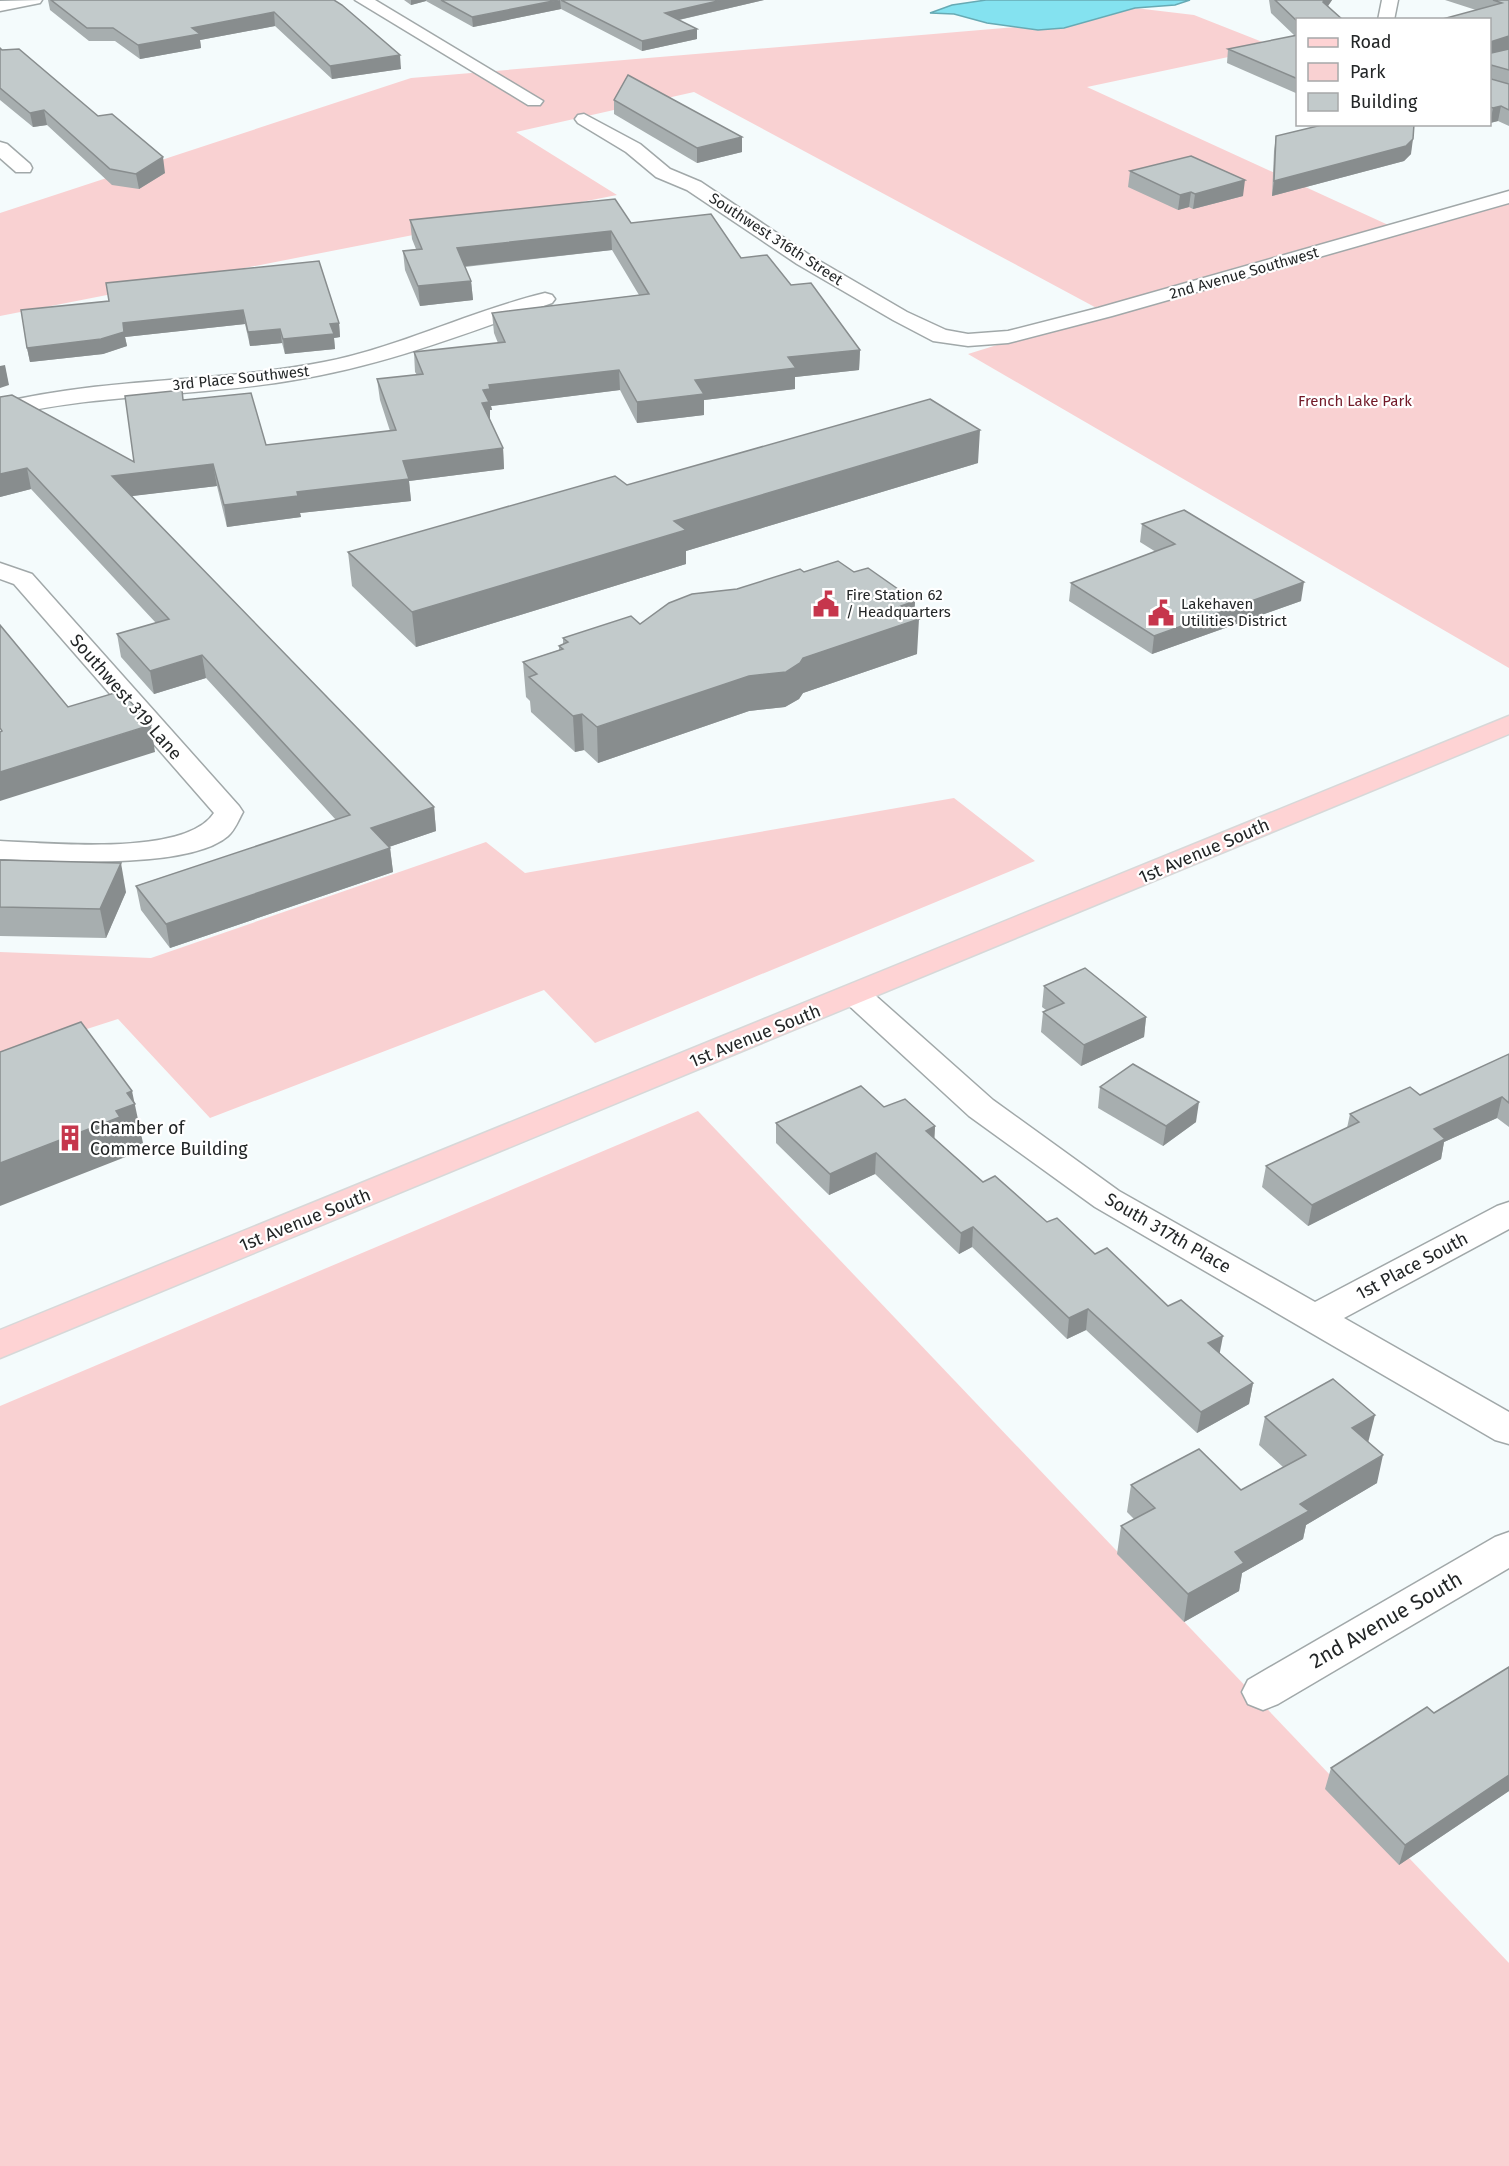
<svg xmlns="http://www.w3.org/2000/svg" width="1509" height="2166" viewBox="0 0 1509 2166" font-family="'Fira Sans',sans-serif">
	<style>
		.green { fill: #f9d1d2 }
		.water { fill: #84e2f0; stroke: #67aab4; stroke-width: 1.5 }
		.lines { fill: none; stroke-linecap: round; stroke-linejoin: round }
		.minor-casing { stroke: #a1a8a9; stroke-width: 3 }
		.major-casing { stroke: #d7d8d8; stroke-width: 3 }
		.minor { fill: #fff; fill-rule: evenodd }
		.major { fill: #fed3d4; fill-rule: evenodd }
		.wall { fill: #a7aeaf }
		.shaded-wall { fill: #888d8e }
		.building { fill: #c2cacb; stroke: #888d8e; stroke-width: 1.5 }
		.labels { text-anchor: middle; stroke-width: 4.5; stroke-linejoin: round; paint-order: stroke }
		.far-street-label { font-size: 15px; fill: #232627; stroke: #fff }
		.far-park-label { font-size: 15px; fill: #721a28; stroke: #fff }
		.far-poi-label { font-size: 15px; fill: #232627; stroke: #fff; text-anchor: start }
		.street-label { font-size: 18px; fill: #232627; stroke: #fff }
		.poi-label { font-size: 18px; fill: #232627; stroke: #fff; text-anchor: start }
		.near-street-label { font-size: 21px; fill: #232627; stroke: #fff }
	</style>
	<rect width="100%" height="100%" fill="#f4fbfc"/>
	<!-- green -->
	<g class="green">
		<path d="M1135 8 1194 15 1275 47 1087 87 1397 229 1509 197V668L968 354 1104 312 694 92 516 132 617 195 0 316V213L411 78 1016 27C1059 32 1094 20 1135 8Z"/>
		<path d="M954 798 1035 861 595 1043 544 990 210 1118 118 1019 0 1057V952L151 958 486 842 525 873Z"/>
		<path d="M698 1111 1509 1963V2166H0V1406Z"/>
	</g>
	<!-- water -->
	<path class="water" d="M986 0H1190L1175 5 1135 8 1064 28 1038 30 987 23 954 14 930 13 952 5Z"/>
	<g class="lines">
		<!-- minor casing -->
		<g class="minor-casing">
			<g id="minor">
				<path d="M42 0 40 3 0 11V1Z"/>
				<path d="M355 0H375L543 101 540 105H528Z"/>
				<path d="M1382 0H1398L1394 20H1378Z"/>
				<path d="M584 114 640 144 670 169 701 182 811 256 907 312 946 330 968 334 1008 331 1098 308 1509 191V203L1112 316 1008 343 968 346 933 341 893 320 797 264 687 190 656 177 626 152 578 123 575 119 578 115Z"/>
				<path d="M0 142 7 144 30 164 32 168 30 172H16L0 158Z"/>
				<path d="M545 293 552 295 555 299 552 303C467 333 383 366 294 380 196 397 97 393 0 417V403C107 377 217 383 324 362 400 347 470 311 545 293Z"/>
				<path d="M0 563 32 574 239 806 243 812C239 819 235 830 228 836 189 870 52 861 0 859V841C49 843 186 857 214 813L14 584 0 579Z"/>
				<path d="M856 985 867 988 993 1100 1119 1191 1315 1302 1497 1206 1509 1202V1229L1344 1318 1509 1412V1444L1495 1440 1095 1207 969 1116 845 1002 840 995 845 988Z"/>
				<path d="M1509 1532V1568L1278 1704 1263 1710 1248 1704 1242 1692 1248 1680 1495 1537Z"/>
			</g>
		</g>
		<!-- major casing -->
		<g class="major-casing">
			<path id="major" d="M1509 716V734L0 1358V1330Z"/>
		</g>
		<!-- minor -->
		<use href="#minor" class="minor"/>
		<!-- major -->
		<use href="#major" class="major"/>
	</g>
	<!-- wall -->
	<g class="wall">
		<path d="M48 0H334L401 69 332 79 275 26 200 40 201 48 140 59 115 41H89L50 10Z"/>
		<path d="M404 0H764L679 20 697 39 642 51 561 9 473 27 426 1 411 5Z"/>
		<path d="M1269 0H1332L1328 6 1298 20V94L1227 63 1228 49 1295 36 1271 13Z"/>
		<path d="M1445 0H1509V126L1498 121 1490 123V20L1476 10Z"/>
		<path d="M0 48 98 116 165 173 139 189 112 185 47 125 33 127 0 100Z"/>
		<path d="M614 100 742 152 697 163 614 114Z"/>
		<path d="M1276 136 1411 154 1404 161 1272 196 1274 151Z"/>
		<path d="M1130 171 1243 196 1193 209 1189 207 1178 210 1128 187Z"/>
		<path d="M410 220 631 223 741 258 791 285 860 350 859 370 795 377V389L704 400V415L637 423 620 390 491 406 492 410H490V421L503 448 504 469 409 481 411 501 300 513 301 517 227 527 217 486 131 496 434 807 436 831 389 847 390 848 393 872 170 948 141 910 136 886 336 820 206 678 154 694 121 657 117 634 156 623 31 489 0 497V397L134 462 183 400 266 445 390 431 380 400 377 379 417 375 415 372 414 352 498 343 494 333 492 313 639 295 612 250 465 267 471 281 473 300 420 306 405 270 403 251 416 249 412 239Z"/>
		<path d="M109 301 339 323 340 337 334 338 335 349 285 354 282 343 250 346 245 324 125 337 127 346 103 354 30 362 27 348Z"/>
		<path d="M978 463 686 551V564L416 647 352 586 348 552 627 485Z"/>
		<path d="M1142 524 1301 601 1152 654 1069 601 1071 583 1156 552 1140 542Z"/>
		<path d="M854 572 915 601 914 616 917 654 803 693 799 699 785 707 749 711 598 763 584 750 575 752 531 712 530 701 526 697 523 662 559 650V646L563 644V638L640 624 737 589Z"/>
		<path d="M0 860 126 892 106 938 0 936Z"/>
		<path d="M1044 986 1146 1017 1144 1037 1081 1066 1041 1032 1043 1012 1046 1010 1042 1007Z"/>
		<path d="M1509 1054V1127L1497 1118 1444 1142 1441 1159 1308 1226 1262 1187 1266 1166 1347 1128 1350 1114 1420 1095Z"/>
		<path d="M1100 1087 1196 1122 1163 1146 1098 1108Z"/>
		<path d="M776 1123 935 1126 934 1139 983 1182 1095 1254 1220 1354 1253 1383 1249 1404 1197 1433 1086 1330 1067 1339 972 1247 959 1254 875 1174 829 1195 776 1143Z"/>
		<path d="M1265 1417 1368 1442 1377 1483 1306 1525 1303 1539 1242 1573 1239 1591 1184 1622 1117 1554 1121 1526 1134 1519 1127 1512 1131 1485 1241 1490 1283 1467 1259 1445Z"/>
		<path d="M1509 1667V1791L1399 1865 1325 1789 1331 1768 1434 1713Z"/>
	</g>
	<!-- shaded-wall -->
	<g class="shaded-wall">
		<path d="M411 0H426V1L411 5Z"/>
		<path d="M560 0 561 9 473 27 472 17Z"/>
		<path d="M722 0H764L665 23V13Z"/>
		<path d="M1324 0H1332L1321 16 1323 2Z"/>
		<path d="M274 12 275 26 200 40 201 48 140 59 138 45 192 28Z"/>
		<path d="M697 29V39L642 51V41Z"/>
		<path d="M1509 36V50L1490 55V42Z"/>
		<path d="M400 55 401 69 332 79 330 66Z"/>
		<path d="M1501 106 1498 121 1490 123 1493 108Z"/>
		<path d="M44 110 47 125 33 127 30 113Z"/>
		<path d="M742 137V152L697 163V148Z"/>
		<path d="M1413 139 1411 154 1404 161 1272 196 1274 181Z"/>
		<path d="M163 157 165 173 139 189 136 174Z"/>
		<path d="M1245 180 1243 196 1193 209 1195 194Z"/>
		<path d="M1191 192 1189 207 1178 210 1180 195Z"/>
		<path d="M611 231 612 250 458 267 457 248Z"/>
		<path d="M471 281 473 300 420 306 418 286Z"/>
		<path d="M243 310 245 324 125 337 127 346 103 354 30 362 27 348 123 323Z"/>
		<path d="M339 323 340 337 334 338 335 349 285 354 283 339 330 324Z"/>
		<path d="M280 329 282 343 250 346 248 332Z"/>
		<path d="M860 350 859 370 795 377V389L704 400V415L637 423V402L695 380 788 357Z"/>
		<path d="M5 365 9 385 0 388V366Z"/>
		<path d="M619 370 620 390 491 406 492 410H490V423L482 403 483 390 489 385Z"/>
		<path d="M980 430 978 463 686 551V564L416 647 412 612 674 521Z"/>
		<path d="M503 448 504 469 409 481 411 501 300 513 301 517 227 527 224 505 403 461Z"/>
		<path d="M213 464 217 486 116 498 112 476Z"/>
		<path d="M27 468 31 489 0 497V474Z"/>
		<path d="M1304 582 1301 601 1152 654 1154 636Z"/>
		<path d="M915 601 914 620 919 619 917 654 803 693 799 699 785 707 749 711 598 763 597 727 803 658 901 606Z"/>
		<path d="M202 655 206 678 154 694 150 671Z"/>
		<path d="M582 714 584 750 575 752 573 716Z"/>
		<path d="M151 725 155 752 0 801V772Z"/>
		<path d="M434 807 436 831 374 852 371 828Z"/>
		<path d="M390 848 393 872 170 948 166 924Z"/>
		<path d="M121 863 126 892 106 938 100 909Z"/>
		<path d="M1146 1017 1144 1037 1081 1066 1084 1045Z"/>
		<path d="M132 1091 143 1143 127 1149 128 1156 0 1206V1163L116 1111 127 1093Z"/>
		<path d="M1502 1097 1497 1118 1444 1142 1441 1159 1308 1226 1312 1205 1434 1129Z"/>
		<path d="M1199 1102 1196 1122 1163 1146 1166 1126Z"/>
		<path d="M935 1126 934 1147 926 1131Z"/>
		<path d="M876 1153 875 1174 829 1195 830 1174Z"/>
		<path d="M973 1227 972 1247 959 1254 961 1233Z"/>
		<path d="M1088 1309 1086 1330 1067 1339 1069 1318Z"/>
		<path d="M1223 1336 1219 1357 1208 1343Z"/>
		<path d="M1253 1383 1249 1404 1197 1433 1201 1412Z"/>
		<path d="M1375 1415 1368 1443 1352 1428Z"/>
		<path d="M1383 1455 1377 1483 1306 1525 1303 1539 1242 1573 1239 1591 1184 1622 1188 1594 1235 1552 1300 1504Z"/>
		<path d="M1509 1775V1791L1399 1865 1405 1845Z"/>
	</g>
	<!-- building -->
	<g class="building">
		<path d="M51 0H334L342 5 400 55 330 66 274 12 192 28 200 34 138 45 113 28H87Z"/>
		<path d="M441 0H558L472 17Z"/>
		<path d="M561 0H722L665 13 697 29 642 41Z"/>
		<path d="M1275 0H1324L1323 2 1343 20H1298V22Z"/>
		<path d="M1493 0H1509V36L1490 42 1491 53 1509 49V70L1491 65V79L1509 84V110L1501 106 1493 108 1490 107V20H1439L1502 3Z"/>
		<path d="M1298 35V79L1228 49Z"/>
		<path d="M0 48 2 50 19 49 98 116 112 114 163 157 136 174 110 169 44 110 30 113 0 88Z"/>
		<path d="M628 75 742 137 697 148 614 100Z"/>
		<path d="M1326 124H1414L1413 139 1406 146 1274 181 1276 136Z"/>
		<path d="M1191 156 1245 180 1195 194 1191 192 1180 195 1130 171Z"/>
		<path d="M615 199 631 223 711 214 741 258 767 255 791 285 811 283 860 350 788 357 796 368 695 380 704 394 637 402 619 370 489 385 490 389 483 390 489 402 482 403 503 448 403 461 409 479 297 492 298 496 224 505 213 464 112 476 434 807 371 828 390 848 166 924 136 886 350 815 202 655 150 671 117 634 169 619 27 468 0 474V397L12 395 134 462 125 396 182 390 183 400 251 393 266 445 396 430 377 379 423 374 414 352 505 342 492 313 649 294 611 231 457 248 471 281 418 286 403 251 422 249 410 220Z"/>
		<path d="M319 261 339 323 330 324 334 334 283 339 280 329 248 332 243 310 123 323 124 332 101 339 27 348 21 310 109 301 106 283Z"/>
		<path d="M930 399 980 430 674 521 686 530 412 612 348 552 615 476 627 485Z"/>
		<path d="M1184 510 1304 582 1154 636 1071 583 1175 544 1142 524Z"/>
		<path d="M838 561 854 572 868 568 915 601 901 606 919 619 803 658 800 663 786 672 749 676 597 727 582 714 573 716 529 677 537 674 523 662 563 649 559 646 568 642 563 638 631 616 640 624 669 603 692 594 737 589 800 569 804 572Z"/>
		<path d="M0 625 68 707 121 691 151 725 0 772V732L2 731 0 728Z"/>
		<path d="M0 860 121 863 100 909 0 907Z"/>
		<path d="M1085 968 1146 1017 1084 1045 1043 1012 1064 1003 1044 986Z"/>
		<path d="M81 1022 132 1091 127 1093 135 1104 116 1111 120 1117 0 1163V1052Z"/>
		<path d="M1509 1054V1103L1502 1097 1434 1129 1445 1139 1312 1205 1266 1166 1359 1122 1350 1114 1410 1087 1420 1095Z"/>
		<path d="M1133 1064 1199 1102 1166 1126 1100 1087Z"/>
		<path d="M861 1086 884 1107 905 1099 935 1126 926 1131 983 1182 995 1176 1047 1222 1057 1218 1095 1254 1107 1248 1168 1306 1181 1300 1223 1336 1208 1343 1253 1383 1201 1412 1088 1309 1069 1318 973 1227 961 1233 876 1153 830 1174 776 1123Z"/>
		<path d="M1333 1379 1375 1415 1352 1428 1383 1455 1300 1504 1309 1511 1235 1552 1244 1563 1188 1594 1121 1526 1155 1508 1131 1485 1199 1449 1241 1490 1306 1455 1265 1417Z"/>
		<path d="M1509 1667V1775L1405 1845 1331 1768 1427 1707 1434 1713Z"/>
	</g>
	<!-- icons -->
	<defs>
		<g id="civic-bare" transform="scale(2.07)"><path d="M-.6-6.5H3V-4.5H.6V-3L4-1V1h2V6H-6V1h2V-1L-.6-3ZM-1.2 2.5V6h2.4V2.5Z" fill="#c6364c" stroke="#fff" stroke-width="2.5" paint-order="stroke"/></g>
		<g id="building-bare" transform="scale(2.07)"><path d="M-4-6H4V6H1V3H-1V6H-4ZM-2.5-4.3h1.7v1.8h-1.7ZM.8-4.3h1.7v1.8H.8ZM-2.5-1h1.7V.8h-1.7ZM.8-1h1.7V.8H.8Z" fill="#c6364c" stroke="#fff" stroke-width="2.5" paint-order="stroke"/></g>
	</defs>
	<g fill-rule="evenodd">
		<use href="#civic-bare" x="826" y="604"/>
		<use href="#civic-bare" x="1161" y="613"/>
		<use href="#building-bare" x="70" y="1138"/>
	</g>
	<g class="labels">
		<!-- far-street labels -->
		<g class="far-street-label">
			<text transform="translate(776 239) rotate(33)" y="5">Southwest 316th Street</text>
			<text transform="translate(1244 273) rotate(-16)" y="5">2nd Avenue Southwest</text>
			<text transform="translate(241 378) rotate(-6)" y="5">3rd Place Southwest</text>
		</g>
		<!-- far-park labels -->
		<g class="far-park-label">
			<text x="1355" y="406">French Lake Park</text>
		</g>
		<!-- far-poi labels -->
		<g class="far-poi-label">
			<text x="846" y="600">Fire Station 62<tspan x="846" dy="17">/ Headquarters</tspan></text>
			<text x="1181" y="609">Lakehaven<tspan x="1181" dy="17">Utilities District</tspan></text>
		</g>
		<!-- street labels -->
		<g class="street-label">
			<text transform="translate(126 697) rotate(49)" y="6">Southwest 319 Lane</text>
			<text transform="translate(1204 851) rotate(-23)" y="6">1st Avenue South</text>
			<text transform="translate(755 1036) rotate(-22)" y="6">1st Avenue South</text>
			<text transform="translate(305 1220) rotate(-22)" y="6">1st Avenue South</text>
			<text transform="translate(1168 1233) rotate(30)" y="6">South 317th Place</text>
			<text transform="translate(1412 1266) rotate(-28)" y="6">1st Place South</text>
		</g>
		<!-- poi labels -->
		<g class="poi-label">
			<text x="90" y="1134">Chamber of<tspan x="90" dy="21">Commerce Building</tspan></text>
		</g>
		<!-- near-street labels -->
		<g class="near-street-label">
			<text transform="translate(1386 1620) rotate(-30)" y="7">2nd Avenue South</text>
		</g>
	</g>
	<!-- legend -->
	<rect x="1296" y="18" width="195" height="108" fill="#ffffff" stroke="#a7a8a9" stroke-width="1.5"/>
	<rect x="1308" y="38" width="30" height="9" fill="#fed3d4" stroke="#a7a8a9" stroke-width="1.5"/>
	<text x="1350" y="48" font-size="18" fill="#232627">Road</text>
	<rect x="1308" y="63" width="30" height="18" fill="#f9d1d2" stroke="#a7a8a9" stroke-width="1.5"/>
	<text x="1350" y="78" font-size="18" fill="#232627">Park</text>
	<rect x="1308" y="93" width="30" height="18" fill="#c2cacb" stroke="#a7a8a9" stroke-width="1.5"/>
	<text x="1350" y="108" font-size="18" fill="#232627">Building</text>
</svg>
